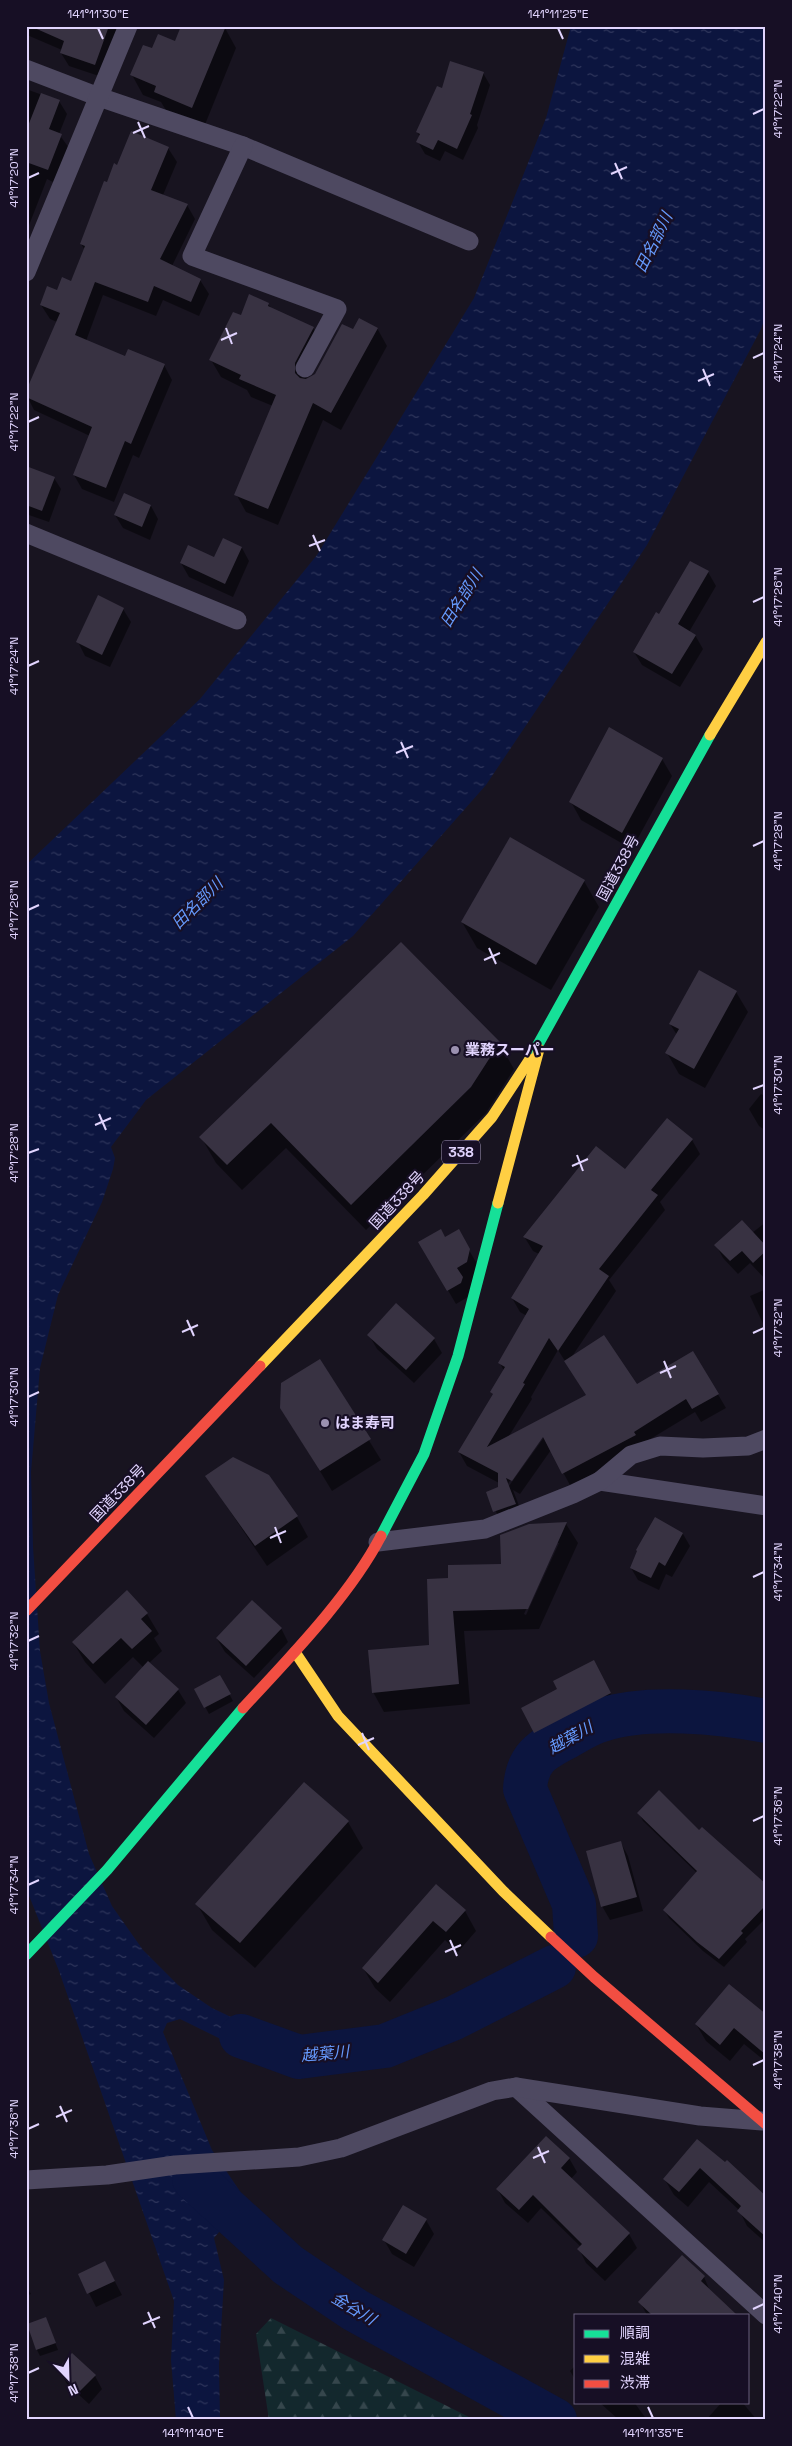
<svg xmlns="http://www.w3.org/2000/svg" width="792" height="2446" viewBox="0 0 792 2446" font-family="'Space Grotesk','Noto Sans JP',sans-serif">
	<style>
		.forest { fill: url(#forest-firs) }
		.water { fill: url(#water-ripples) }
		.shadow { fill: #0007; fill-rule: evenodd }
		.lines { fill: none; stroke-linecap: round; stroke-linejoin: round }
		.river { stroke: #0c153f; stroke-width: 44 }
		.building { fill: #383242 }
		.street { stroke: #4e4961; stroke-width: 19 }
		.fast { stroke: #16e098; stroke-width: 11 }
		.slow { stroke: #ffcf43; stroke-width: 11 }
		.jam { stroke: #f24e42; stroke-width: 11 }
		.ticks { fill: none; stroke: #e1d4fe; stroke-width: 2 }
		.poi-dot { fill: #9b91b0; stroke: #170f25; stroke-width: 2 }
		.labels { text-anchor: middle; stroke-width: 4.5; stroke-linejoin: round; paint-order: stroke }
		.shield { fill: #170f25; stroke: #a499bd; stroke-width: 1 }
		.shield-label { font-size: 14px; font-weight: bold; fill: #e1d4fe }
		.street-label { font-size: 15px; fill: #e1d4fe; stroke: #170f25 }
		.poi-label { font-size: 15px; font-weight: bold; fill: #e1d4fe; stroke: #170f25; text-anchor: start }
		.water-label { font-size: 16px; font-style: italic; fill: #6599fc; stroke: #170f25 }
		.neatline { fill: none; stroke: #e1d4fe; stroke-width: 2 }
		.ticks-label { font-size: 12px; text-anchor: middle; fill: #e1d4fe }
	</style>
	<defs>
		<pattern id="forest-firs" width="22" height="20" patternUnits="userSpaceOnUse" patternTransform="scale(1.25)"><rect width="22" height="20" fill="#13282d"/><path d="M5 1l3.5 6h-7zM16 11l3.5 6h-7z" fill="#35464c"/></pattern>
		<pattern id="water-ripples" width="26" height="14" patternUnits="userSpaceOnUse" patternTransform="scale(1.25)"><rect width="26" height="14" fill="#0c153f"/><path d="M2 4q2-2 4 0t4 0M15 11q2-2 4 0t4 0" fill="none" stroke="#2f365c"/></pattern>
	</defs>
	<rect width="100%" height="100%" fill="#181420"/>
	<!-- forest -->
	<path class="forest" d="M271 2318 475 2420H269L256 2334Z"/>
	<!-- water -->
	<path class="water" d="M571 26H766V315L761 329 647 545 486 785 353 936 146 1100 111 1147 115 1158 113 1169 102 1202 58 1295 40 1368 31 1472 33 1547 40 1651 49 1703 89 1854 112 1906 143 1950 178 1985 212 2008 290 2045 299 2057 270 2060 239 2048 180 2019 167 2023 163 2032 212 2150 252 2209 225 2225 214 2238 224 2280 219 2365 220 2420H176L171 2360 174 2301 59 1971 26 1888V865L200 699 317 555 474 298 546 118Z"/>
	<!-- shadow -->
	<g class="shadow">
		<path d="M26 26H120L102 77 69 66 61 53 62 50 27 35Z"/>
		<path d="M225 28 236 48 204 127 167 112 161 102 143 95 132 75 153 50Z"/>
		<path d="M483 73 490 85 477 125 478 128 463 160 445 151 440 161 425 154 418 142 420 137 417 132Z"/>
		<path d="M26 89 59 101 67 114 59 134 69 148 55 183 47 179 26 233Z"/>
		<path d="M168 148 177 162 163 195 187 205 195 219 172 266 200 280 209 294 199 316 163 300 156 316 103 295 86 341 126 357 164 365 172 380 139 458 133 455 114 502 82 489 74 475 90 436 34 410 26 394 57 322 50 319 41 305 71 282 85 250 81 244 107 184 118 166Z"/>
		<path d="M268 304 272 309 313 328 324 346 304 382 316 375 353 331 377 328 387 346 341 430 323 420 278 525 246 512 236 494 273 406 251 397 247 390 221 377 211 360 241 317Z"/>
		<path d="M26 467 54 478 61 489 49 522 26 514Z"/>
		<path d="M151 506 158 519 150 540 123 528 115 515Z"/>
		<path d="M242 548 249 561 233 597 189 577 181 563 215 558Z"/>
		<path d="M708 572 716 586 689 632 695 635 703 649 680 687 642 665 634 652 660 615Z"/>
		<path d="M123 609 131 622 110 667 85 656 78 642Z"/>
		<path d="M662 759 672 776 632 849 581 820 571 802Z"/>
		<path d="M584 881 599 907 551 990 477 948 462 922Z"/>
		<path d="M736 992 748 1012 705 1088 679 1074 667 1053 677 1035 670 1024Z"/>
		<path d="M499 1043 514 1069 486 1113 366 1230 286 1148 242 1190 216 1163 201 1137Z"/>
		<path d="M766 1092V1131L759 1126 749 1109 761 1094 763 1095Z"/>
		<path d="M692 1140 700 1154 660 1202 665 1210 609 1280 616 1291 571 1358 636 1386 693 1352 726 1408 701 1422 695 1412 571 1487 551 1450 520 1494 513 1490 524 1519 503 1526 487 1493 499 1488V1483L467 1466 459 1452 494 1396 492 1392 504 1371 500 1363 527 1316 520 1312 512 1298 539 1254 533 1251 525 1238 625 1171ZM558 1350 587 1396 509 1436 532 1399 531 1397ZM542 1436H545L509 1486 507 1485Z"/>
		<path d="M766 1222V1280L750 1263 738 1274 723 1258 716 1245 752 1233Z"/>
		<path d="M458 1231 477 1264 468 1297 456 1304 420 1243 445 1239Z"/>
		<path d="M766 1289V1330L750 1296Z"/>
		<path d="M369 1335 434 1339 442 1353 414 1383 377 1349Z"/>
		<path d="M320 1361 381 1460 332 1491 281 1407Z"/>
		<path d="M207 1477 297 1517 308 1537 267 1566Z"/>
		<path d="M566 1524 578 1543 539 1629 464 1631 470 1704 384 1712 373 1692 430 1646 449 1579 502 1565ZM556 1543H559L526 1615 524 1614Z"/>
		<path d="M683 1534 690 1546 672 1577 666 1574 659 1590 638 1580 631 1568Z"/>
		<path d="M147 1614 159 1634 154 1638 162 1651 149 1663 178 1690 186 1703 154 1738 124 1711 116 1697 144 1668 133 1657 105 1684 85 1662 73 1642Z"/>
		<path d="M281 1628 288 1642 254 1678 225 1652 217 1639Z"/>
		<path d="M594 1662 621 1714 547 1752 535 1732 559 1690Z"/>
		<path d="M220 1677 233 1701 209 1714 196 1690Z"/>
		<path d="M639 1813 699 1831 766 1886V1918L745 1939 747 1942 724 1967 703 1951 669 1918 664 1910 697 1873 643 1821Z"/>
		<path d="M348 1822 363 1848 255 1968 212 1930 197 1904Z"/>
		<path d="M621 1843 628 1856 643 1911 610 1920 602 1906Z"/>
		<path d="M437 1885 465 1911 476 1931 458 1952 445 1940 390 2002 375 1988 363 1968Z"/>
		<path d="M766 2016V2062L744 2044 730 2061 706 2041 696 2024Z"/>
		<path d="M697 2141 766 2197V2243L747 2226 739 2210 709 2182 688 2207 674 2195 665 2180Z"/>
		<path d="M569 2158 577 2172 571 2179 629 2234 637 2248 605 2281 586 2263 579 2249 581 2247 541 2208 528 2223 505 2203 498 2190Z"/>
		<path d="M426 2220 434 2234 414 2267 392 2254 384 2240Z"/>
		<path d="M105 2263 122 2295 96 2307 80 2275Z"/>
		<path d="M704 2277 710 2291 735 2315H647L640 2302Z"/>
		<path d="M26 2286 31 2294 26 2296Z"/>
		<path d="M46 2319 58 2350 40 2356 37 2350Z"/>
		<path d="M576 2365V2381L570 2371Z"/>
		<path d="M59 2370 95 2376 102 2389 89 2404 67 2384Z"/>
		<path d="M599 2402H634L647 2420H619Z"/>
		<path d="M722 2402H742L757 2420H706Z"/>
	</g>
	<g class="lines">
		<!-- river -->
		<g class="river">
			<path d="M576 1936 574 1904 525 1789C527 1758 541 1750 567 1737 578 1731 590 1723 602 1720 646 1705 720 1712 766 1721"/>
			<path d="M241 2036 299 2057 385 2046 454 2018 554 1967"/>
			<path d="M194 2179 288 2265 355 2310 555 2420"/>
		</g>
	</g>
	<!-- building -->
	<g class="building">
		<path d="M30 26H109L95 65 60 53 64 41Z"/>
		<path d="M181 26H226L192 108 154 92 156 86 130 75 143 45 152 48 158 34 175 41Z"/>
		<path d="M450 61 484 72 470 114 472 115 457 149 438 140 433 150 416 142 420 134 416 132 437 86 442 88Z"/>
		<path d="M41 93 60 100 49 129 62 134 48 170 26 162V131Z"/>
		<path d="M131 131 169 147 151 190 188 204 160 259 201 279 191 302 154 286 148 302 95 282 75 335 125 356 128 349 165 364 131 444 125 441 106 488 73 475 92 427 26 397V391L60 313 40 305 47 286 57 290 62 277 71 281 85 246 80 244 104 181 107 182 114 163 117 165Z"/>
		<path d="M249 294 269 303 268 306 314 327 295 363V373L300 378 306 379 315 374 342 324 353 329 359 318 378 328 331 413 313 403 268 509 234 495 276 395 239 379 241 375 209 360 233 312 241 315Z"/>
		<path d="M26 466 55 477 42 511 26 505Z"/>
		<path d="M124 493 151 505 142 527 114 515Z"/>
		<path d="M223 538 242 547 225 584 180 563 188 545 214 557Z"/>
		<path d="M690 561 709 571 678 624 696 635 672 674 633 652 656 612 659 614Z"/>
		<path d="M98 595 124 608 102 655 76 642Z"/>
		<path d="M609 727 663 758 622 833 569 802Z"/>
		<path d="M510 837 585 880 536 965 461 922Z"/>
		<path d="M401 942 500 1042 471 1087 351 1205 271 1123 227 1165 199 1137Z"/>
		<path d="M699 970 737 991 694 1069 665 1053 679 1029 669 1024Z"/>
		<path d="M667 1118 693 1139 651 1190 658 1195 599 1269 609 1276 558 1351 549 1338 523 1383 525 1384 487 1447 586 1395 564 1361 604 1335 637 1384 693 1351 719 1394 692 1409 686 1399 634 1432 636 1435 562 1474 543 1437 512 1481 506 1478 516 1504 493 1512 486 1492 498 1487V1473L458 1452 493 1394 490 1392 505 1367 498 1363 529 1309 511 1298 543 1246 523 1237 596 1146 625 1169Z"/>
		<path d="M742 1220 766 1246V1251L753 1263 742 1251 730 1261 714 1245Z"/>
		<path d="M441 1229 445 1237 459 1229 470 1249 467 1262 457 1268 463 1277 461 1283 447 1291 418 1242Z"/>
		<path d="M396 1303 435 1338 406 1370 367 1335Z"/>
		<path d="M320 1359 371 1439 320 1471 280 1408 281 1383Z"/>
		<path d="M233 1457 269 1475 298 1516 255 1546 205 1476Z"/>
		<path d="M655 1517 683 1533 665 1566 659 1562 651 1578 630 1568 637 1551 636 1550Z"/>
		<path d="M567 1522 528 1609 453 1611 459 1684 372 1693 368 1650 429 1645 427 1579 448 1578V1565L501 1564 500 1535 529 1524Z"/>
		<path d="M127 1590 148 1613 141 1619 152 1631 132 1649 121 1638 93 1664 72 1642Z"/>
		<path d="M252 1600 282 1628 246 1666 216 1638Z"/>
		<path d="M594 1660 611 1693 534 1733 521 1708 557 1689 553 1681Z"/>
		<path d="M148 1661 179 1689 146 1725 115 1697Z"/>
		<path d="M220 1675 231 1694 204 1708 194 1689Z"/>
		<path d="M304 1782 349 1821 240 1943 195 1904Z"/>
		<path d="M659 1790 699 1830 702 1827 766 1884V1905L741 1931 743 1933 719 1959 697 1942 663 1910 697 1871 637 1813Z"/>
		<path d="M621 1841 637 1897 601 1907 586 1851Z"/>
		<path d="M436 1884 466 1910 446 1932 433 1921 378 1983 362 1968Z"/>
		<path d="M729 1984 766 2014V2055L734 2028 720 2045 695 2024Z"/>
		<path d="M546 2136 570 2158 561 2168 630 2233 597 2268 577 2249 582 2244 533 2195 519 2210 496 2189Z"/>
		<path d="M697 2139 725 2162 727 2160 766 2196V2237L737 2211 741 2206 700 2168 679 2192 663 2179Z"/>
		<path d="M403 2205 427 2219 406 2254 382 2240Z"/>
		<path d="M682 2255 705 2276 701 2281 737 2315H652L638 2302Z"/>
		<path d="M105 2261 115 2281 87 2294 78 2274Z"/>
		<path d="M46 2317 56 2343 36 2350 27 2324Z"/>
		<path d="M72 2353 96 2375 80 2391 57 2370Z"/>
	</g>
	<g class="lines">
		<!-- street -->
		<g class="street">
			<path d="M26 69 99 97 243 146 469 241"/>
			<path d="M243 146 192 256 337 309 305 368"/>
			<path d="M26 272 128 26"/>
			<path d="M26 533 237 620"/>
			<path d="M600 1481 766 1506"/>
			<path d="M378 1542 485 1529 573 1494 600 1481 631 1455 660 1446 703 1448 748 1446 766 1439"/>
			<path d="M516 2087 766 2315"/>
			<path d="M26 2180 107 2175 175 2165 299 2157 341 2148 492 2091 516 2087 700 2116 762 2121"/>
		</g>
		<!-- fast -->
		<g class="fast">
			<path d="M530 1059 710 735"/>
			<path d="M381 1536 424 1454 458 1356 498 1203"/>
			<path d="M26 1955 107 1870 243 1708"/>
		</g>
		<!-- slow -->
		<g class="slow">
			<path d="M710 735 766 642"/>
			<path d="M498 1203 539 1049"/>
			<path d="M260 1366 423 1195 492 1117 530 1059"/>
			<path d="M295 1652 338 1716 503 1891 551 1937"/>
		</g>
		<!-- jam -->
		<g class="jam">
			<path d="M26 1611 260 1366"/>
			<path d="M243 1708C289 1658 349 1597 381 1536"/>
			<path d="M551 1937 594 1977 766 2124"/>
		</g>
	</g>
	<!-- ticks -->
	<path class="ticks" d="M98 28 103 39M558 28 563 39M753 114 764 109M138 122 145 138M133 133 149 126M615 163 622 179M611 174 627 167M28 178 39 173M226 328 232 344M221 340 237 333M753 358 764 353M703 369 710 386M698 381 714 374M28 422 39 417M313 535 320 551M309 546 325 540M753 602 764 597M28 666 39 661M401 742 408 758M396 753 413 746M753 846 764 841M28 910 39 905M489 948 496 964M484 960 500 953M753 1089 764 1085M99 1114 106 1130M95 1125 111 1118M28 1153 39 1149M577 1155 583 1171M572 1166 588 1159M187 1320 194 1336M182 1332 198 1325M753 1333 764 1328M664 1361 671 1378M660 1373 676 1366M28 1397 39 1392M275 1527 281 1543M270 1538 286 1531M753 1577 764 1572M28 1641 39 1636M362 1733 369 1750M358 1745 374 1738M753 1821 764 1816M28 1885 39 1880M450 1940 457 1956M445 1952 461 1945M753 2065 764 2060M60 2106 67 2122M56 2117 72 2110M28 2129 39 2124M538 2147 545 2163M533 2158 549 2151M753 2309 764 2304M148 2312 155 2328M143 2324 160 2317M28 2373 39 2368M188 2407 193 2418M648 2407 653 2418"/>
	<!-- markers -->
	<g class="poi-dot">
		<circle cx="455" cy="1050" r="5"/>
		<circle cx="325" cy="1423" r="5"/>
	</g>
	<g class="labels">
		<!-- shield labels -->
		<rect class="shield" x="442" y="1140.5" width="38" height="23" rx="4"/>
		<g class="shield-label">
			<text x="461" y="1157">338</text>
		</g>
		<!-- street labels -->
		<g class="street-label">
			<text transform="translate(618 868) rotate(-62)" y="5">国道338号</text>
			<text transform="translate(397 1200) rotate(-47)" y="5">国道338号</text>
			<text transform="translate(118 1493) rotate(-46)" y="5">国道338号</text>
		</g>
		<!-- poi labels -->
		<g class="poi-label">
			<text x="465" y="1055">業務スーパー</text>
			<text x="335" y="1428">はま寿司</text>
		</g>
		<!-- water labels -->
		<g class="water-label">
			<text transform="translate(653 242) rotate(-64)" y="6">田名部川</text>
			<text transform="translate(461 598) rotate(-58)" y="6">田名部川</text>
			<text transform="translate(197 903) rotate(-45)" y="6">田名部川</text>
			<text transform="translate(570 1737) rotate(-29)" y="6">越葉川</text>
			<text transform="translate(325 2053) rotate(-5)" y="6">越葉川</text>
			<text transform="translate(354 2308) rotate(31)" y="6">金谷川</text>
		</g>
	</g>
	<!-- border -->
	<rect width="792" height="2446" fill="none" stroke="#170f25" stroke-width="55"/>
	<!-- legend -->
	<rect x="574" y="2314" width="175" height="90" fill="#170f25" stroke="#685e7c"/>
	<rect x="584" y="2330" width="25" height="8" fill="#16e098" stroke="#685e7c"/>
	<text x="620" y="2338" font-size="15" fill="#e1d4fe">順調</text>
	<rect x="584" y="2355" width="25" height="8" fill="#ffcf43" stroke="#685e7c"/>
	<text x="620" y="2364" font-size="15" fill="#e1d4fe">混雑</text>
	<rect x="584" y="2380" width="25" height="8" fill="#f24e42" stroke="#685e7c"/>
	<text x="620" y="2388" font-size="15" fill="#e1d4fe">渋滞</text>
	<!-- north arrow -->
	<g transform="translate(68 2378) rotate(157)" stroke="#170f25" stroke-width="4" paint-order="stroke">
	<path d="M0-4L9 19L0 12L-9 19Z" fill="#e1d4fe"/>
	<text y="-8" font-size="14" font-weight="bold" text-anchor="middle" fill="#e1d4fe">N</text>
	</g>
	<rect x="28" y="28" width="736" height="2390" class="neatline"/>
	<g class="ticks-label">
		<text x="98" y="18">141°11'30"E</text>
		<text x="558" y="18">141°11'25"E</text>
		<text transform="translate(778 109) rotate(-90)" y="4">41°17'22"N</text>
		<text transform="translate(14 178) rotate(-90)" y="4">41°17'20"N</text>
		<text transform="translate(778 353) rotate(-90)" y="4">41°17'24"N</text>
		<text transform="translate(14 422) rotate(-90)" y="4">41°17'22"N</text>
		<text transform="translate(778 597) rotate(-90)" y="4">41°17'26"N</text>
		<text transform="translate(14 666) rotate(-90)" y="4">41°17'24"N</text>
		<text transform="translate(778 841) rotate(-90)" y="4">41°17'28"N</text>
		<text transform="translate(14 910) rotate(-90)" y="4">41°17'26"N</text>
		<text transform="translate(778 1085) rotate(-90)" y="4">41°17'30"N</text>
		<text transform="translate(14 1153) rotate(-90)" y="4">41°17'28"N</text>
		<text transform="translate(778 1328) rotate(-90)" y="4">41°17'32"N</text>
		<text transform="translate(14 1397) rotate(-90)" y="4">41°17'30"N</text>
		<text transform="translate(778 1572) rotate(-90)" y="4">41°17'34"N</text>
		<text transform="translate(14 1641) rotate(-90)" y="4">41°17'32"N</text>
		<text transform="translate(778 1816) rotate(-90)" y="4">41°17'36"N</text>
		<text transform="translate(14 1885) rotate(-90)" y="4">41°17'34"N</text>
		<text transform="translate(778 2060) rotate(-90)" y="4">41°17'38"N</text>
		<text transform="translate(14 2129) rotate(-90)" y="4">41°17'36"N</text>
		<text transform="translate(778 2304) rotate(-90)" y="4">41°17'40"N</text>
		<text transform="translate(14 2373) rotate(-90)" y="4">41°17'38"N</text>
		<text x="193" y="2437">141°11'40"E</text>
		<text x="653" y="2437">141°11'35"E</text>
	</g>
</svg>
